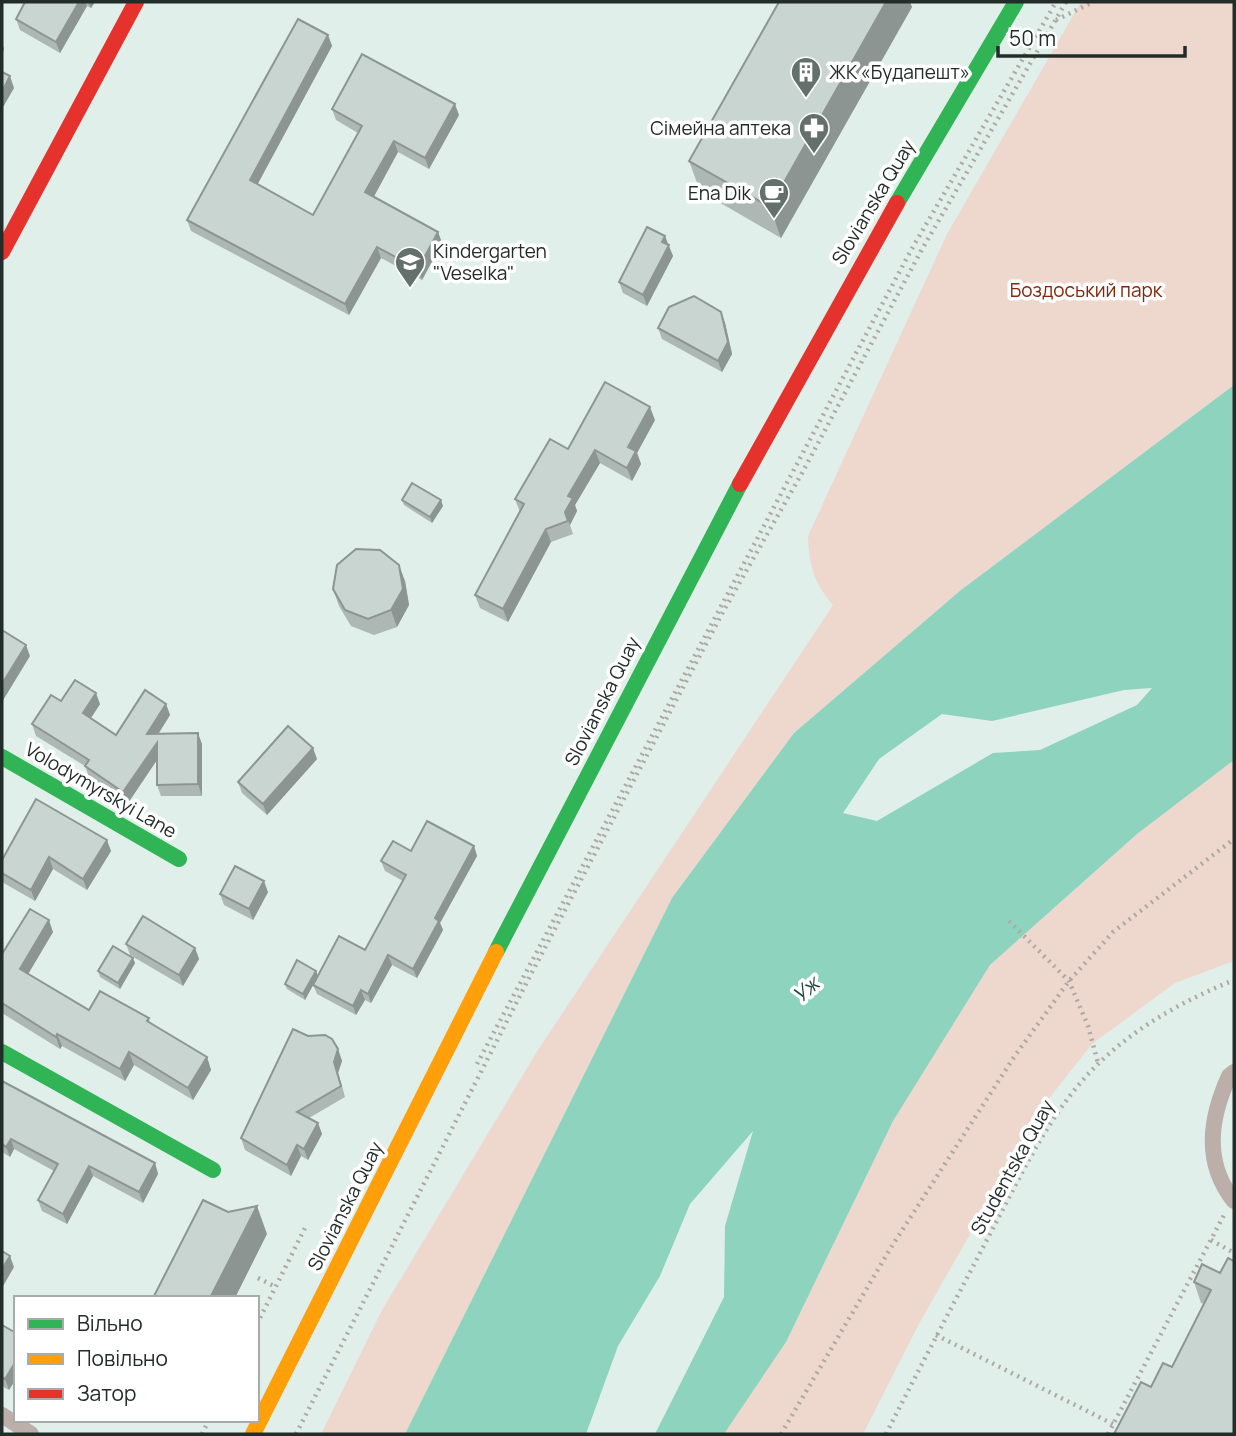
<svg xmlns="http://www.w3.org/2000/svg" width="1236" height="1436" viewBox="0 0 1236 1436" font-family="Manrope,sans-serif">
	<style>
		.green { fill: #eed8cd }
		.water { fill: #8dd3bd; fill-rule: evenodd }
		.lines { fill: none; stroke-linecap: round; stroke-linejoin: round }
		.path { stroke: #aea8a3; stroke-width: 4.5; stroke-dasharray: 2 5; stroke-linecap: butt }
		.lane { stroke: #bcaea8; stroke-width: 16 }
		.fast { stroke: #30b455; stroke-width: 16 }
		.slow { stroke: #ff9f0a; stroke-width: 16 }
		.jam { stroke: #e5322d; stroke-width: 16 }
		.wall { fill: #adb7b4 }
		.shaded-wall { fill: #8d9592 }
		.building { fill: #c9d5d1; stroke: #8d9592; stroke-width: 2 }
		.labels { text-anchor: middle; stroke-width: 7; stroke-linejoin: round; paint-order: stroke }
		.poi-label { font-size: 19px; fill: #222c28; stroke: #fff; text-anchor: start }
		.street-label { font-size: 19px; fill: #222c28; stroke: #fff }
		.park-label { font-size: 19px; fill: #822709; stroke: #fff }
		.water-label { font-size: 21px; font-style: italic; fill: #1f493c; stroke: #fff }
	</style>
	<rect width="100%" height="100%" fill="#e0efea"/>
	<!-- green -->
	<g class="green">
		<path d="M1081 2H1234V385L961 590 794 733 672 898 405 1434H321L382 1310 536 1053 833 605C814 583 809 566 808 536L947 234Z"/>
		<path d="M1234 760V961L1175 983 1092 1044 1043 1106 920 1322 863 1434H724L786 1342 893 1121 990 965 1137 834Z"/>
	</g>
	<!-- water -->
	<path class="water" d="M1234 385V760L1137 834 990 965 893 1121 786 1342 724 1434H655L724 1297 725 1226 753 1131 690 1204 660 1276 618 1346 586 1434H405L672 898 794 733 961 590ZM1152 688 1137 705 1040 750 993 753 877 821 843 813 879 759 942 714 992 721 1124 690Z"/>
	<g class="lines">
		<!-- path -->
		<g class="path">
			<path d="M1056 20 1093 2"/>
			<path d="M1009 921 1069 981 1088 1026 1098 1063"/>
			<path d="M477 1064 910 252 1056 2"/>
			<path d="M1211 1240 1234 1253"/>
			<path d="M258 1278 276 1287"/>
			<path d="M257 1324 307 1224"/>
			<path d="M936 1335 1113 1424"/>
			<path d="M202 1434 209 1420"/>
			<path d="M296 1434 531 974 724 610 802 473 921 251 1066 2"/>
			<path d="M781 1434 890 1249 1014 1057 1069 981 1113 932 1234 839"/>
			<path d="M886 1434C920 1367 956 1299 991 1232 1025 1168 1055 1100 1111 1052 1148 1020 1190 998 1234 980"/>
			<path d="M1108 1434 1224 1215"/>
		</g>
		<!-- lane -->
		<g class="lane">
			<path d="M1234 1072 1229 1076C1210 1118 1203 1162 1234 1201"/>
			<path d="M2 1415 31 1434"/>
		</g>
		<!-- fast -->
		<g class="fast">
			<path d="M897 203 1016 2"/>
			<path d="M2 757 179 859"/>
			<path d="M496 952 740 484"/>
			<path d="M2 1052 213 1170"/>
		</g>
		<!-- slow -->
		<path class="slow" d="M253 1434 496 952"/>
		<!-- jam -->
		<g class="jam">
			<path d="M2 252 136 2"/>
			<path d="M740 484 897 203"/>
		</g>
	</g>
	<!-- wall -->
	<g class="wall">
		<path d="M25 2H95L91 8 87 6 60 53 20 30 16 19Z"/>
		<path d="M912 7 781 238 700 191 689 161Z"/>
		<path d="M328 35 332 46 257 184 313 215 358 133 336 120 332 109 459 115 429 169 398 152 373 197 438 232 442 243 422 280 381 258 349 315 191 231 187 220Z"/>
		<path d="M668 245 673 256 647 306 623 293 619 282Z"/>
		<path d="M721 312 725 323 732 354 722 372 662 339 658 328Z"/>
		<path d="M655 420 637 453 641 464 632 481 600 463 575 505 577 511 570 525 573 534 551 542 508 622 480 608 475 595 520 512 515 499 568 449Z"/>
		<path d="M402 500 443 506 432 523 404 505Z"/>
		<path d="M405 581 409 605 397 627 374 635 351 626 339 606 333 589Z"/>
		<path d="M61 701 100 704 91 718 116 735 166 704 170 715 159 733 202 744V796H161L157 785V760L128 803 89 777 85 766 36 736 32 724Z"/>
		<path d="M317 759 267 815 242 793 238 782Z"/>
		<path d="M474 846 477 856 440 923 443 930 417 978 392 965 371 1003 365 1000 356 1015 317 994 313 985 305 1000 287 989 285 984 318 976 365 950 403 881 385 871 381 861 411 851Z"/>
		<path d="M111 851 87 890 53 869 35 901 2 882V860Z"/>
		<path d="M268 892 253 920 224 905 220 894Z"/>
		<path d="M53 932 28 974 89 1010 149 1018 150 1023 207 1057 211 1070 193 1100 134 1065 125 1081 62 1046 60 1049 2 1013V954Z"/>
		<path d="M126 944 195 948 199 959 183 986 130 955Z"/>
		<path d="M135 963 120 989 100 977 98 971Z"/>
		<path d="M338 1049 342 1061 338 1073 345 1097 309 1118 318 1123 322 1134 308 1160 301 1156 291 1176 245 1150 241 1138Z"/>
		<path d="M2 1081 155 1163 158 1174 143 1203 93 1176 67 1224 42 1211 38 1200 54 1171 14 1149 10 1157 2 1152Z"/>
		<path d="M1220 1273 1234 1434 1151 1387 1172 1367 1204 1304 1201 1303 1194 1282Z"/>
		<path d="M2 1325 16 1333V1379L9 1390 2 1386Z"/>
	</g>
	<!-- shaded-wall -->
	<g class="shaded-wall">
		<path d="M79 2H85L87 6 60 53 56 42Z"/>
		<path d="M88 2H95L91 8Z"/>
		<path d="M886 2H910L912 7 781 238 770 207Z"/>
		<path d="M328 35 332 46 254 191 250 180Z"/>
		<path d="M2 42 4 49 2 55Z"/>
		<path d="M10 76 14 88 2 109V92Z"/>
		<path d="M455 104 459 115 429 169 425 158Z"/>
		<path d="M394 141 398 152 370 204 365 192Z"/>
		<path d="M438 232 442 243 422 280 418 269Z"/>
		<path d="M665 236 673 256 647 306 643 295Z"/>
		<path d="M377 247 381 258 349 315 345 304Z"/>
		<path d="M721 312 725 323 732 354 722 372 718 361Z"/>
		<path d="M650 407 655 420 637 453 641 464 632 481 627 468 628 447Z"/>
		<path d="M595 450 600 463 575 505 577 511 570 525 565 512 568 496Z"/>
		<path d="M441 500 443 506 432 523 430 517Z"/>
		<path d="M546 529 551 542 508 622 503 609Z"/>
		<path d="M399 565 405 581 409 605 397 627 391 610Z"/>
		<path d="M26 645 30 656 2 702V684Z"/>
		<path d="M96 693 100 704 87 724 83 713Z"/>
		<path d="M166 704 170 715 151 745 147 734Z"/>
		<path d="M198 733 202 744V796L198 784Z"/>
		<path d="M157 743 161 754 128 803 123 792Z"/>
		<path d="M313 748 317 759 267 815 263 804Z"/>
		<path d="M107 840 111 851 87 890 83 879Z"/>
		<path d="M474 846 477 856 440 923 443 930 417 978 413 969 435 918Z"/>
		<path d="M49 857 53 869 35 901 31 890Z"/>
		<path d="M264 881 268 892 253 920 249 909Z"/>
		<path d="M49 920 53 932 24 981 20 969Z"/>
		<path d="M195 948 199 959 183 986 179 975Z"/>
		<path d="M388 955 392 965 371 1003 368 994Z"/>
		<path d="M133 958 135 963 120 989 118 983Z"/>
		<path d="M316 971 318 976 305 1000 303 994Z"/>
		<path d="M361 990 365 1000 356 1015 353 1006Z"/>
		<path d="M57 1034 62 1046 60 1049 56 1037Z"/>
		<path d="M338 1049 342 1061 338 1073 345 1097 334 1062Z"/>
		<path d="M129 1052 134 1065 125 1081 120 1069Z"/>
		<path d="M207 1057 211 1070 193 1100 188 1088Z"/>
		<path d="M318 1123 322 1134 308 1160 304 1149Z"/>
		<path d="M11 1139 14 1149 10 1157 6 1147Z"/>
		<path d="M297 1145 301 1156 291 1176 287 1165Z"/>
		<path d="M155 1163 158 1174 143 1203 139 1192Z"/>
		<path d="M89 1166 93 1176 67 1224 63 1214Z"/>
		<path d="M257 1206 267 1234 235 1298H210Z"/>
		<path d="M10 1256 14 1267 2 1288V1269Z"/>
		<path d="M16 1361V1379L9 1390 5 1379Z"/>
	</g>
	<!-- building -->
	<g class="building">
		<path d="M25 2H79L56 42 16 19Z"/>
		<path d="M779 2H886L770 207 689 161Z"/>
		<path d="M298 19 328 35 250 180 313 215 362 126 332 109 362 54 455 104 425 158 394 141 365 192 438 232 418 269 377 247 345 304 187 220Z"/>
		<path d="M2 72 10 76 2 92Z"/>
		<path d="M647 227 665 236 662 242 669 245 643 295 619 282Z"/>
		<path d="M694 296 721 312 728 342 718 361 658 328 669 307Z"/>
		<path d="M605 382 650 407 628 447 636 451 627 468 595 450 568 496 573 498 565 512 568 521 546 529 503 609 475 595 524 504 515 499 550 439 568 449Z"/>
		<path d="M412 483 441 500 430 517 402 500Z"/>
		<path d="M356 549 380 550 399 565 403 589 391 610 368 619 345 610 333 589 337 565Z"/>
		<path d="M2 630 26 645 2 684Z"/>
		<path d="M75 680 96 693 83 713 116 735 145 690 166 704 147 734 198 733V784L157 785V743L123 792 85 766 89 760 32 724 51 695 61 701Z"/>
		<path d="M288 726 313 748 263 804 238 782Z"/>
		<path d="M36 799 107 840 83 879 49 857 31 890 2 873V860Z"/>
		<path d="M427 821 474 846 435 918 439 921 413 969 388 955 368 994 361 990 353 1006 313 985 339 936 365 950 406 875 381 861 393 841 411 851Z"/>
		<path d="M235 866 264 881 249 909 220 894Z"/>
		<path d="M30 909 49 920 20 969 89 1010 100 991 149 1018 147 1021 207 1057 188 1088 129 1052 120 1069 57 1034 56 1037 2 1003V954Z"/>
		<path d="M143 916 195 948 179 975 126 944Z"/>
		<path d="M113 946 133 958 118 983 98 971Z"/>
		<path d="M297 960 316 971 303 994 285 984Z"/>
		<path d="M293 1029 308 1036 325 1035 332 1039 338 1049 334 1062 341 1086 297 1112 318 1123 304 1149 297 1145 287 1165 241 1138Z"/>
		<path d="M2 1081 155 1163 139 1192 89 1166 63 1214 38 1200 58 1164 11 1139 6 1147 2 1144Z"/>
		<path d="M203 1200 228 1212 257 1206 210 1298H153Z"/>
		<path d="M2 1251 10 1256 2 1269Z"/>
		<path d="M1228 1258 1234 1261V1434H1114L1141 1382 1151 1387 1163 1363 1172 1367 1211 1290 1194 1282 1202 1264 1220 1273Z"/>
		<path d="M2 1325 16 1333V1361L5 1379 2 1377Z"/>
	</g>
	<!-- icons -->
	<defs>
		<g id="building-pin" transform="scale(1.575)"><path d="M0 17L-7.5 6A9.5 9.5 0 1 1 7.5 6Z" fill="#64706c" stroke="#fff"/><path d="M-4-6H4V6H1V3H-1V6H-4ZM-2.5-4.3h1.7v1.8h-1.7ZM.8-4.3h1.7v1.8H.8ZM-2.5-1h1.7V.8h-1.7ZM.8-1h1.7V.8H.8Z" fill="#fff"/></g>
		<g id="pharmacy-pin" transform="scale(1.575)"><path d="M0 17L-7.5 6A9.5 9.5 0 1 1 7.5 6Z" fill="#64706c" stroke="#fff"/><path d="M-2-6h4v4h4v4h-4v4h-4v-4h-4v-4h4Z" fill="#fff"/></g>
		<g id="cafe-pin" transform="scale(1.575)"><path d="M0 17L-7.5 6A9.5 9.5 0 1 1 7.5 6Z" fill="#64706c" stroke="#fff"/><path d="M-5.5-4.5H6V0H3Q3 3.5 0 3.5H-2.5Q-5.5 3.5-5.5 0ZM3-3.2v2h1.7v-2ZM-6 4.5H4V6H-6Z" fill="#fff"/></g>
		<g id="school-pin" transform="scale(1.575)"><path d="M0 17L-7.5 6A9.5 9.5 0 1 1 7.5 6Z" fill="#64706c" stroke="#fff"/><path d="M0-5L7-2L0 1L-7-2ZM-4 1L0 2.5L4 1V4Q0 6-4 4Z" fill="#fff"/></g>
	</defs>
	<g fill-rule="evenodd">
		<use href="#building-pin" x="806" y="72"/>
		<use href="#pharmacy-pin" x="814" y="128"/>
		<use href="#cafe-pin" x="774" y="193"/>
		<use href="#school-pin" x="410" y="262"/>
	</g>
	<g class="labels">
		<!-- poi labels -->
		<g class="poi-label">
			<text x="829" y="79">ЖК «Будапешт»</text>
			<text x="791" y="135" text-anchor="end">Сімейна аптека</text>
			<text x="751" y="200" text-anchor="end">Ena Dik</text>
			<text x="433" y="258">Kindergarten<tspan x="433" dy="22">"Veselka"</tspan></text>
		</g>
		<!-- street labels -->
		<g class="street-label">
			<text transform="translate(873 202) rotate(-59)" y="7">Slovianska Quay</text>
			<text transform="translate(602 701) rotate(-63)" y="7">Slovianska Quay</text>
			<text transform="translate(101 790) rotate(30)" y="7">Volodymyrskyi Lane</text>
			<text transform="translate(1012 1167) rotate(-61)" y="7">Studentska Quay</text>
			<text transform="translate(345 1206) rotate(-63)" y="7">Slovianska Quay</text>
		</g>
		<!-- park labels -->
		<g class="park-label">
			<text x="1086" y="297">Боздоський парк</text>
		</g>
		<!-- water labels -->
		<g class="water-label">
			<text transform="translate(806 990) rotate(-42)" y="7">Уж</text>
		</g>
	</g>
	<!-- border -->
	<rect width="1236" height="1436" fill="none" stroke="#222c28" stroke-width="7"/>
	<!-- legend -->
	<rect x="14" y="1296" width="245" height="126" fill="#ffffff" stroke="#a7aba9" stroke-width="2"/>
	<rect x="28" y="1319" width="35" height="10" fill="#30b455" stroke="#a7aba9" stroke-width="2"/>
	<text x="77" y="1331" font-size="21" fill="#222c28">Вільно</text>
	<rect x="28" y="1354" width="35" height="10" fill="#ff9f0a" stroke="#a7aba9" stroke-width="2"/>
	<text x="77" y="1366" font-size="21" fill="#222c28">Повільно</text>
	<rect x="28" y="1389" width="35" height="10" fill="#e5322d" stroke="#a7aba9" stroke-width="2"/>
	<text x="77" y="1401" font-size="21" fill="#222c28">Затор</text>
	<!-- scale -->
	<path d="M998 46v10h187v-10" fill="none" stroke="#222c28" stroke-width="3.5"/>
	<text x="1009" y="46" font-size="21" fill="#222c28" stroke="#ffffff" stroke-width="5" paint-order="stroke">50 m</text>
</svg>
